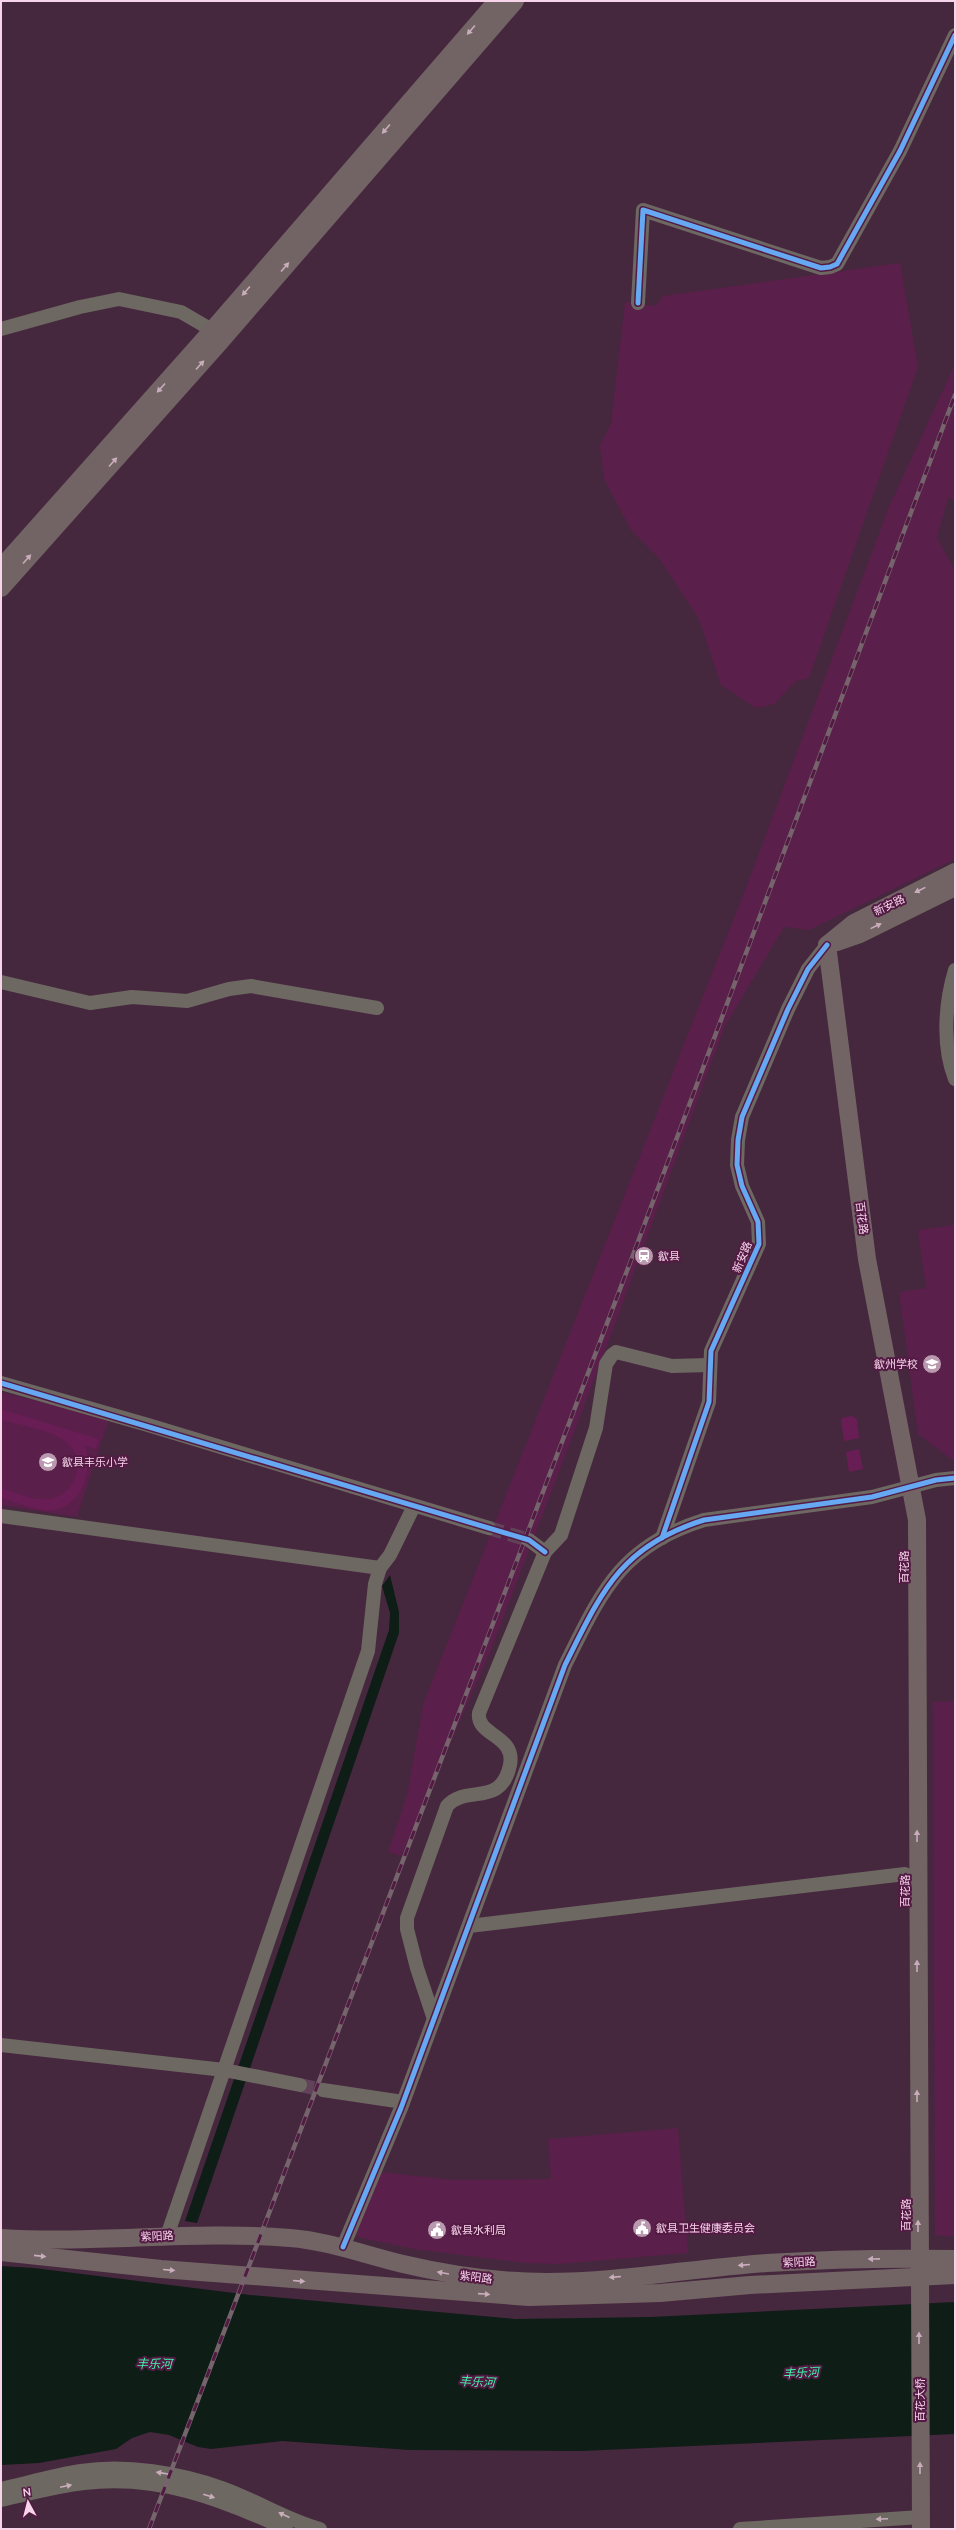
<svg xmlns="http://www.w3.org/2000/svg" width="956" height="2530" viewBox="0 0 956 2530" font-family="'Nunito Sans','Noto Sans SC',sans-serif">
	<style>
		.built { fill: #5a1f4a }
		.green { fill: #681d55 }
		.water { fill: #0e1d16 }
		.lines { fill: none; stroke-linecap: round; stroke-linejoin: round }
		.minor-tunnel { stroke: #614258; stroke-width: 14; stroke-dasharray: 14 7; stroke-linecap: butt }
		.minor { stroke: #6e6862; stroke-width: 14 }
		.major { stroke: #726464; stroke-width: 18 }
		.rail-casing { stroke: #75646c; stroke-width: 4.5 }
		.rail { stroke: #531b44; stroke-width: 3; stroke-dasharray: 9; stroke-linecap: butt }
		.cycleway-casing { stroke: #531b44; stroke-width: 8 }
		.cycleway { stroke: #66a8f1; stroke-width: 5 }
		.oneway { fill: #c9adbc }
		.oneway2 { fill: #c8aebb }
		.labels { text-anchor: middle; stroke-width: 4; stroke-linejoin: round; paint-order: stroke }
		.street-label { font-size: 11px; fill: #f8d4eb; stroke: #531b44 }
		.poi-label { font-size: 11px; fill: #f8d4eb; stroke: #531b44; text-anchor: start }
		.water-label { font-size: 12px; font-style: italic; fill: #3efbac; stroke: #531b44 }
	</style>
	<rect width="100%" height="100%" fill="#46283e"/>
	<!-- built -->
	<g class="built">
		<path d="M900 263 918 367 809 678 796 681 774 704 756 708 721 685 699 619 659 558 631 530 604 479 600 446 611 423 625 302 656 306 663 296Z"/>
		<path d="M955 364V501L948 497 937 538 955 570V859L809 930 784 927 725 1026 599 1367 491 1650 401 1856 388 1852 407 1795 423 1705 747 885 889 507Z"/>
		<path d="M955 1225V1462L918 1434 899 1292 926 1288 918 1230Z"/>
		<path d="M1 1392 109 1419 77 1517 1 1505Z"/>
		<path d="M955 1701V2237L935 2235 933 1702Z"/>
		<path d="M678 2128 688 2253 558 2264 526 2263 414 2249 357 2237V2228L380 2172 453 2180 551 2179 548 2139Z"/>
	</g>
	<!-- green -->
	<g class="green">
		<path d="M1 1409 99 1439 96 1449 85 1446C95 1473 78 1516 42 1510 29 1508 14 1502 1 1498V1488C15 1492 33 1501 49 1499 77 1495 88 1459 65 1441 51 1430 19 1425 1 1420Z"/>
		<path d="M852 1416 857 1419 859 1438 844 1441 841 1420 842 1418Z"/>
		<path d="M859 1449 863 1469 849 1472 846 1452Z"/>
	</g>
	<!-- water -->
	<g class="water">
		<path d="M390 1575 399 1612V1633L197 2223 185 2221 389 1630 390 1613 382 1586Z"/>
		<path d="M1 2266 34 2268 250 2295 515 2319 651 2317 955 2302V2434L582 2451 409 2450 282 2441 211 2449 198 2447 169 2435 150 2432 132 2438 116 2449 39 2463 1 2465Z"/>
	</g>
	<g class="lines">
		<!-- minor-tunnel -->
		<g class="minor-tunnel">
			<path d="M489 1528 529 1540"/>
			<path d="M300 2085 323 2090"/>
		</g>
		<!-- minor -->
		<g class="minor">
			<path d="M638 303 643 210 821 268 830 267 837 264 900 151 955 35"/>
			<path d="M1 329 80 307 119 299 181 312 212 330"/>
			<path d="M955 970C945 1003 942 1046 955 1079"/>
			<path d="M1 982 90 1003 132 997 187 1001 229 989 251 986 377 1008"/>
			<path d="M1 1383 148 1425 489 1528"/>
			<path d="M1 1516 380 1568"/>
			<path d="M662 1538 709 1402 711 1351 759 1244 758 1222 742 1186 737 1165 738 1140 742 1117 788 1009 808 969 827 945"/>
			<path d="M529 1540 545 1552"/>
			<path d="M469 1926 905 1874"/>
			<path d="M434 2019 417 1968 407 1929V1918L447 1806C466 1784 501 1808 510 1765 516 1735 476 1736 479 1713L545 1552 561 1535 596 1428 606 1364 612 1355 616 1352 672 1366 709 1365"/>
			<path d="M1 2045 224 2070 300 2085"/>
			<path d="M323 2090 403 2102"/>
			<path d="M167 2236 368 1651 375 1584 380 1568 390 1555 414 1506"/>
			<path d="M343 2247 401 2108 565 1665C601 1593 620 1546 704 1520L872 1497 936 1480 955 1478"/>
			<path d="M1 2489C28 2483 54 2475 81 2471 127 2464 179 2473 222 2488 256 2500 286 2520 320 2529"/>
			<path d="M1 2500C28 2494 57 2486 84 2483 157 2474 222 2499 286 2529"/>
			<path d="M740 2529 921 2517"/>
		</g>
		<!-- major -->
		<g class="major">
			<path d="M1 568 209 334 497 1"/>
			<path d="M1 588 219 343 515 1"/>
			<path d="M837 942 860 934 955 887"/>
			<path d="M827 945 867 1259 917 1520 921 2529"/>
			<path d="M827 945 854 923 955 872"/>
			<path d="M1 2238C97 2244 194 2230 290 2238 329 2241 365 2255 403 2264 450 2275 497 2282 546 2282 620 2282 694 2268 767 2263 830 2259 892 2258 955 2259"/>
			<path d="M1 2252 161 2269 529 2297 660 2293 750 2285 955 2275"/>
		</g>
		<!-- rail casing -->
		<g class="rail-casing">
			<path id="rail" d="M149 2529 633 1255 955 395"/>
		</g>
		<!-- rail -->
		<use href="#rail" class="rail"/>
		<!-- cycleway casing -->
		<g class="cycleway-casing">
			<g id="cycleway">
				<path d="M638 303 643 210 821 268 830 267 837 264 900 151 955 35"/>
				<path d="M1 1383 529 1540 545 1552"/>
				<path d="M662 1538 709 1402 711 1351 759 1244 758 1222 742 1186 737 1165 738 1140 742 1117 788 1009 808 969 827 945"/>
				<path d="M343 2247 401 2108 565 1665C601 1593 620 1546 704 1520L872 1497 936 1480 955 1478"/>
			</g>
		</g>
		<!-- cycleway -->
		<use href="#cycleway" class="cycleway"/>
	</g>
	<!-- one-way arrows -->
	<defs><path id="oneway-solid" d="M-6-.8H1V-3.2L6.5 0L1 3.2V.8H-6Z"/></defs>
	<g class="oneway">
		<use href="#oneway-solid" transform="translate(471 30) rotate(131)"/>
		<use href="#oneway-solid" transform="translate(386 129) rotate(131)"/>
		<use href="#oneway-solid" transform="translate(285 267) rotate(-49)"/>
		<use href="#oneway-solid" transform="translate(246 291) rotate(131)"/>
		<use href="#oneway-solid" transform="translate(200 365) rotate(-48)"/>
		<use href="#oneway-solid" transform="translate(161 388) rotate(132)"/>
		<use href="#oneway-solid" transform="translate(113 462) rotate(-48)"/>
		<use href="#oneway-solid" transform="translate(27 559) rotate(-48)"/>
		<use href="#oneway-solid" transform="translate(920 890) rotate(154)"/>
		<use href="#oneway-solid" transform="translate(876 926) rotate(-26)"/>
		<use href="#oneway-solid" transform="translate(917 1836) rotate(-90)"/>
		<use href="#oneway-solid" transform="translate(917 1966) rotate(-90)"/>
		<use href="#oneway-solid" transform="translate(917 2096) rotate(-90)"/>
		<use href="#oneway-solid" transform="translate(918 2226) rotate(-90)"/>
		<use href="#oneway-solid" transform="translate(40 2256) rotate(6)"/>
		<use href="#oneway-solid" transform="translate(874 2259) rotate(179)"/>
		<use href="#oneway-solid" transform="translate(744 2265) rotate(175)"/>
		<use href="#oneway-solid" transform="translate(169 2270) rotate(5)"/>
		<use href="#oneway-solid" transform="translate(443 2273) rotate(-170)"/>
		<use href="#oneway-solid" transform="translate(615 2277) rotate(175)"/>
		<use href="#oneway-solid" transform="translate(299 2281) rotate(5)"/>
		<use href="#oneway-solid" transform="translate(484 2294) rotate(4)"/>
		<use href="#oneway-solid" transform="translate(919 2338) rotate(-90)"/>
		<use href="#oneway-solid" transform="translate(920 2468) rotate(-90)"/>
	</g>
	<g class="oneway2">
		<use href="#oneway-solid" transform="translate(162 2473) rotate(-171)"/>
		<use href="#oneway-solid" transform="translate(66 2486) rotate(-12)"/>
		<use href="#oneway-solid" transform="translate(209 2496) rotate(17)"/>
		<use href="#oneway-solid" transform="translate(284 2515) rotate(-155)"/>
		<use href="#oneway-solid" transform="translate(882 2519) rotate(177)"/>
	</g>
	<!-- icons -->
	<defs>
		<g id="station-disc" transform="scale(1)"><circle r="9.5" fill="#ba98ae" stroke="#531b44"/><path d="M-3-6H3Q5-6 5-4V2Q5 4 3 4L4.5 6H3L1.5 4h-3L-3 6H-4.5L-3 4Q-5 4-5 2V-4Q-5-6-3-6ZM-3.5-4v3h7v-3ZM-3.5 1v1.5H-2V1ZM2 1v1.5H3.5V1Z" fill="#fff"/></g>
		<g id="school-disc" transform="scale(1)"><circle r="9.5" fill="#ba98ae" stroke="#531b44"/><path d="M0-5L7-2L0 1L-7-2ZM-4 1L0 2.5L4 1V4Q0 6-4 4Z" fill="#fff"/></g>
		<g id="civic-disc" transform="scale(1)"><circle r="9.5" fill="#ba98ae" stroke="#531b44"/><path d="M-.6-6.5H3V-4.5H.6V-3L4-1V1h2V6H-6V1h2V-1L-.6-3ZM-1.2 2.5V6h2.4V2.5Z" fill="#fff"/></g>
	</defs>
	<g fill-rule="evenodd">
		<use href="#station-disc" x="644" y="1256"/>
		<use href="#school-disc" x="932" y="1364"/>
		<use href="#school-disc" x="48" y="1462"/>
		<use href="#civic-disc" x="642" y="2228"/>
		<use href="#civic-disc" x="437" y="2230"/>
	</g>
	<g class="labels">
		<!-- street labels -->
		<g class="street-label">
			<text transform="translate(889 905) rotate(-26)" y="4">新安路</text>
			<text transform="translate(862 1218) rotate(83)" y="4">百花路</text>
			<text transform="translate(742 1257) rotate(-68)" y="4">新安路</text>
			<text transform="translate(904 1567) rotate(-90)" y="4">百花路</text>
			<text transform="translate(905 1891) rotate(-90)" y="4">百花路</text>
			<text transform="translate(906 2215) rotate(-90)" y="4">百花路</text>
			<text transform="translate(157 2236) rotate(-3)" y="4">紫阳路</text>
			<text transform="translate(799 2262) rotate(-3)" y="4">紫阳路</text>
			<text transform="translate(476 2277) rotate(7)" y="4">紫阳路</text>
			<text transform="translate(920 2400) rotate(-90)" y="4">百花大桥</text>
		</g>
		<!-- poi labels -->
		<g class="poi-label">
			<text x="658" y="1260">歙县</text>
			<text x="918" y="1368" text-anchor="end">歙州学校</text>
			<text x="62" y="1466">歙县丰乐小学</text>
			<text x="656" y="2232">歙县卫生健康委员会</text>
			<text x="451" y="2234">歙县水利局</text>
		</g>
		<!-- water labels -->
		<g class="water-label">
			<text transform="translate(154 2364) rotate(1)" y="4">丰乐河</text>
			<text transform="translate(801 2373) rotate(-3)" y="4">丰乐河</text>
			<text transform="translate(477 2382) rotate(3)" y="4">丰乐河</text>
		</g>
	</g>
	<!-- border -->
	<rect width="956" height="2530" fill="none" stroke="#f8d4eb" stroke-width="4"/>
	<!-- north arrow -->
	<g transform="translate(28 2502) rotate(353)" stroke="#531b44" stroke-width="3" paint-order="stroke">
	<path d="M0-3L7 15L0 10L-7 15Z" fill="#f8d4eb"/>
	<text y="-6" font-size="11" font-weight="bold" text-anchor="middle" fill="#f8d4eb">N</text>
	</g>
</svg>
